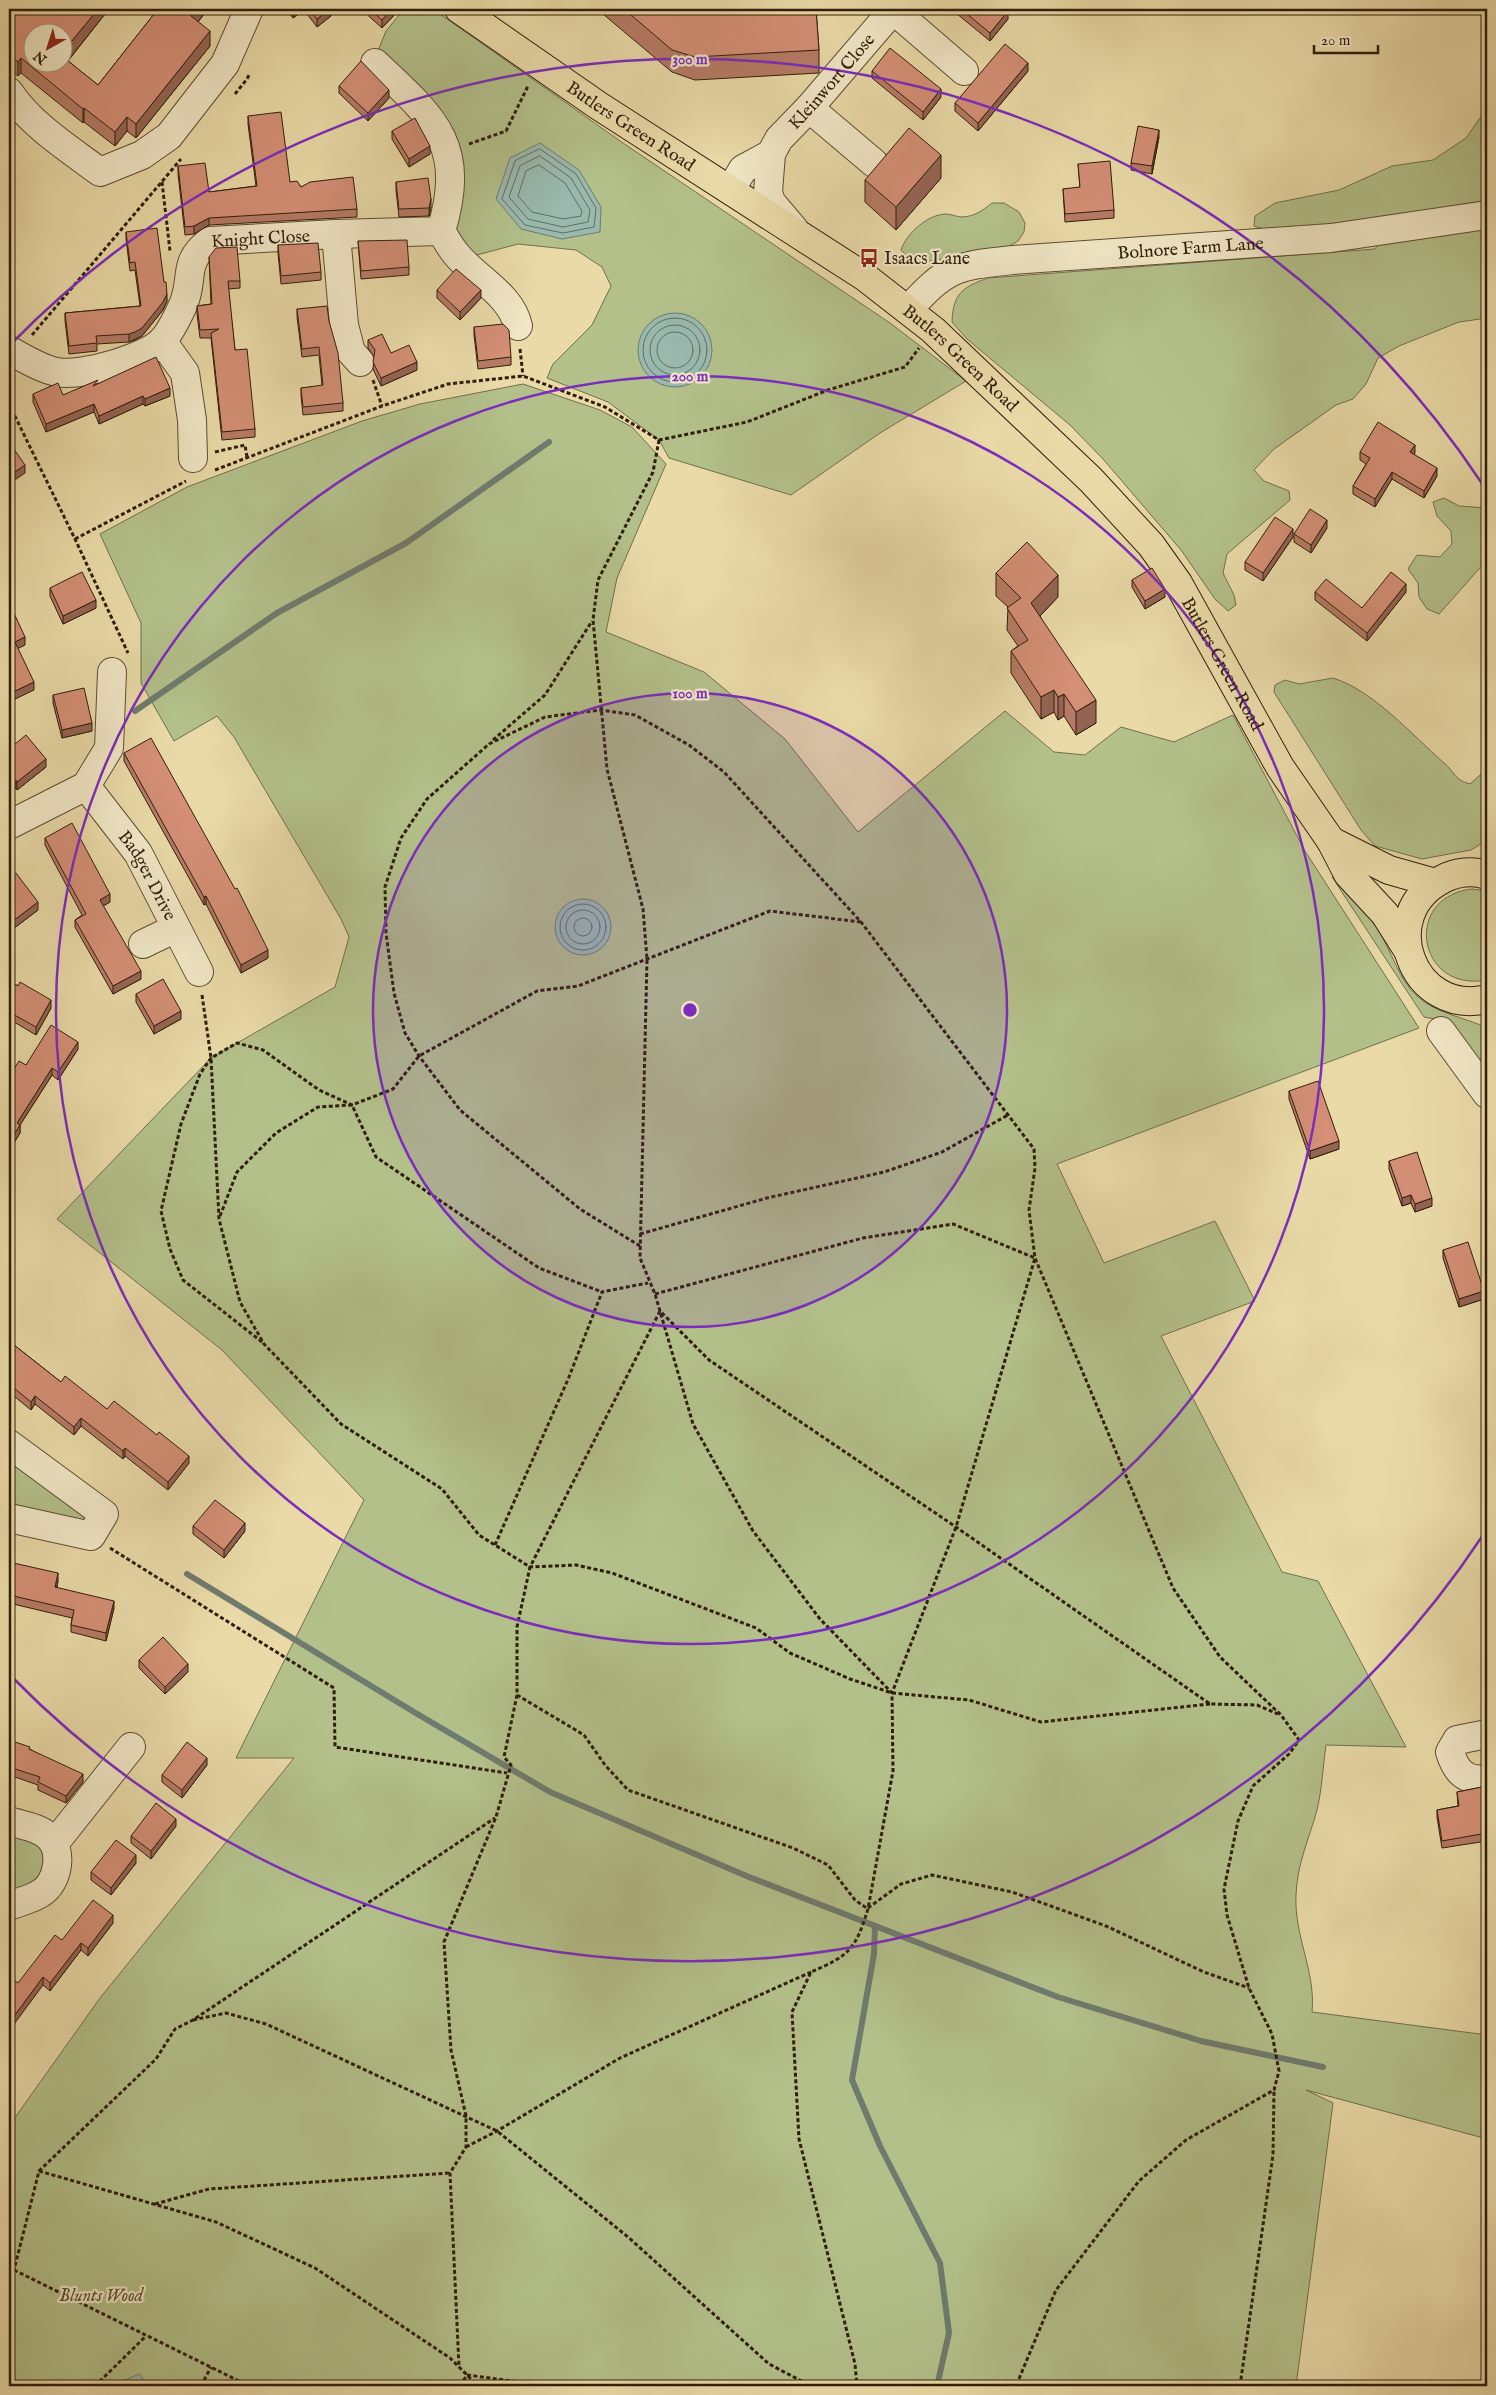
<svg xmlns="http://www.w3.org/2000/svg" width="1496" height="2395" viewBox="0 0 1496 2395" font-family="'IM FELL English',serif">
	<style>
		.green { fill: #b3c08a; stroke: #726f4c }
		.water { fill: #99b9af; stroke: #6f7b6e }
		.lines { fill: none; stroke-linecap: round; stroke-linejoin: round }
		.shore { stroke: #646c5e; stroke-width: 1 }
		.stream { stroke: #6f7b6e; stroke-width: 6 }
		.minor-casing { stroke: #5e4d34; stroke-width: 30 }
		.major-casing { stroke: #301e0d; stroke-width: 30 }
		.highway-casing { stroke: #301e0d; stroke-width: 30 }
		.path { stroke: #301e0d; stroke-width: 3; stroke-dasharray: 4 2.5; stroke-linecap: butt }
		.minor { stroke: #f1e7c6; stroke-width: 28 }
		.major { stroke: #e9daa7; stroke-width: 28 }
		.highway { stroke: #e9daa7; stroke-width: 28 }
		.wall { fill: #b67b65; stroke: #301e0d }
		.shaded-wall { fill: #946453; stroke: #301e0d }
		.building { fill: #d48f76; stroke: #301e0d }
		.ring { fill: none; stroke: #7b2cbf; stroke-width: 2.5 }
		.labels { text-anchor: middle; stroke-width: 4.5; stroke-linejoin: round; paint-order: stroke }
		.street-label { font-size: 18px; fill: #301e0d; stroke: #f1e7c6 }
		.poi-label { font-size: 18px; fill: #301e0d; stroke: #f1e7c6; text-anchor: start }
		.park-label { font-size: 18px; font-style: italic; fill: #574f32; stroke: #f1e7c6 }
		.centre { fill: #7b2cbf; stroke: #f1e7c6; stroke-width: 2.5 }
		.ring-label { font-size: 15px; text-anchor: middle; font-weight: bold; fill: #7b2cbf; stroke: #f1e7c6; stroke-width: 4.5; stroke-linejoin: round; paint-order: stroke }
	</style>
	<rect width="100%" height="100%" fill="#e9daa7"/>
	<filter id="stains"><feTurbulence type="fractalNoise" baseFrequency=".004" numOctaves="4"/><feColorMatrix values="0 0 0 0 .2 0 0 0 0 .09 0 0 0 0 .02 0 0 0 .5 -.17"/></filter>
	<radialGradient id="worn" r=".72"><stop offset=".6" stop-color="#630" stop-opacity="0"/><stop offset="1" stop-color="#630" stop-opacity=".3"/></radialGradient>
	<!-- green -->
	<g class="green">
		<path d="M404 9H433L623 143 890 323 966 381 880 433 791 495 669 458 659 440 608 402 547 378 553 364 592 325 611 286 602 267 576 250 518 244 473 256 452 223 459 192 377 53 386 31Z"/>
		<path d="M1487 108V200L1378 220 1273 232 1254 226 1255 216 1275 203 1339 190 1392 166 1433 160 1466 138Z"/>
		<path d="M992 203H1004L1019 212 1025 223 1024 232 1018 241 1001 251 930 261 910 259 901 250C906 234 927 215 945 214 950 214 955 216 960 217 974 217 982 211 992 203Z"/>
		<path d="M1487 224V318L1459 322 1399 346 1378 358 1366 384 1353 399 1336 405 1274 449 1254 470 1264 481 1289 491 1290 500 1227 554 1223 573 1234 595 1236 605 1228 611 1215 599 1181 550 1103 459 1070 425 967 339 952 322C953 293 963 287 988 278L1375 249 1378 244Z"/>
		<path d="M523 384 600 410 632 427 666 464 617 578 606 632 704 672 785 739 858 832 1005 711 1054 752 1085 755 1121 727 1174 742 1233 715 1305 851 1419 1028 1057 1164 1104 1263 1215 1221 1255 1301 1161 1336 1282 1572 1318 1581 1406 1747 1326 1745C1323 1766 1322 1789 1317 1810 1309 1839 1297 1864 1296 1895 1294 1936 1316 1972 1312 2012L1487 2035V2139L1306 2090 1333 2103 1296 2386H9V2126L100 1998 294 1758H236L364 1500 222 1350 57 1219 211 1058 335 987 349 937 341 919 234 737 217 716 174 741 141 683V623L100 534 187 487 362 421 420 404Z"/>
		<path d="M1444 498 1459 506 1487 508V560L1439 614 1427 609 1419 597 1418 583 1408 569 1417 555 1440 557 1452 544 1451 531 1437 516 1433 502Z"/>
		<path d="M1333 678C1374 691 1411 734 1444 763 1455 772 1454 780 1470 784L1487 769V840L1471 850 1422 859 1375 846 1361 830 1274 692 1275 685 1285 680 1299 684Z"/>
		<path d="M1335 875C1349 893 1366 911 1378 930 1392 951 1398 979 1417 996 1436 1014 1465 1017 1487 1028V1085L1440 1020 1424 1017 1332 877Z"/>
		<path d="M1472 889 1487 891V980C1417 993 1402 897 1472 889Z"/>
		<path d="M9 1444 104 1514 91 1536 9 1518Z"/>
		<path d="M9 1831 36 1839 47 1852V1878L9 1896Z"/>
	</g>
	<!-- water -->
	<g class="water">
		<path d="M540 143 579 170 601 207 600 232 562 239 521 229 496 199 510 158Z"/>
		<circle cx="675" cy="350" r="37"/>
		<circle cx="583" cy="927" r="28"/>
		<path d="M139 2374 149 2386H112Z"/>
	</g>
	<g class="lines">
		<!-- shore -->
		<g class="shore">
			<path d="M540 149 576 174 596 208 594 227 563 233 525 225 502 199 515 161Z"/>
			<path d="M540 156 571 178 590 210 588 222 563 227 528 219 509 197 520 166Z"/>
			<path d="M539 165 565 183 582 211 581 216 563 219 532 212 518 196 526 171Z"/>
			<circle cx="675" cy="350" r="32"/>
			<circle cx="675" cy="350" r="25"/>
			<circle cx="675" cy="350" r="18"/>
			<circle cx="583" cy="927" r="23"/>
			<circle cx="583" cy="927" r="17"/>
			<circle cx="583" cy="927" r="9"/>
		</g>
		<!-- stream -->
		<g class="stream">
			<path d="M135 711 277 613 406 543 549 442"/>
			<path d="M187 1574 414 1712 550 1792 749 1877 1058 1997 1201 2041 1323 2067"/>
			<path d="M875 1926 874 1954 852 2080 880 2146 940 2263 949 2333 937 2386"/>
		</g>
		<!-- minor casing -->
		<g class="minor-casing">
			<g id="minor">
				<path d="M892 9 964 71"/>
				<path d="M9 92C31 125 69 149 100 172L142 155 169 136 225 64 249 9"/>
				<path d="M809 108 874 163"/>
				<path d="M731 189 743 169 771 154"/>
				<path id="s1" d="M794 229 771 202 768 192 771 154 779 139 809 108 894 9"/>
				<path d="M441 231C446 239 450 247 456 254 475 278 511 294 518 326"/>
				<path d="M336 234 344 325 351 352 360 362"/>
				<path id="s2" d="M908 310C947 266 957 266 1013 260L1331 238 1487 215"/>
				<path d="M162 341 185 373 192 420 193 458"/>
				<path id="s3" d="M9 350C21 357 44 370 57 372 80 377 146 358 162 341 170 333 178 316 183 305 195 278 181 263 210 241L336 234 441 231C467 145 435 119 375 63"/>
				<path id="s4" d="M86 786 138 853 199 972"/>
				<path d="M9 825 86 786 109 748 112 672"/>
				<path d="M143 944 176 928"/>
				<path d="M1441 1031 1487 1094"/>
				<path d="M9 1444 104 1514 91 1536 9 1518"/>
				<path d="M1487 1734 1457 1740 1450 1752C1456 1772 1466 1782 1487 1779"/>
				<path d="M9 1821C21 1825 38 1827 48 1836 64 1850 58 1883 41 1893 32 1899 19 1902 9 1906"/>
				<path d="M54 1844 131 1747"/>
			</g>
		</g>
		<!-- major casing -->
		<g class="major-casing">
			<g id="major">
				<path id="s5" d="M459 9 599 106 865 277 933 330 1091 480 1151 545 1178 583 1280 767 1331 841 1348 874 1385 914 1407 949"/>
				<path d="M1331 841 1389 870 1435 883"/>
			</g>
		</g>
		<!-- highway casing -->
		<g class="highway-casing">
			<path id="highway" d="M1487 875C1473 870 1456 872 1443 879 1374 914 1412 1017 1487 999"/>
		</g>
		<!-- path -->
		<g class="path">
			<path d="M235 94 247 79 250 73"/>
			<path d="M469 144 506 131 528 86"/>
			<path d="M162 182 170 251"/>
			<path d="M32 335 181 159"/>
			<path d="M520 349 523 376"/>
			<path d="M373 380 382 406"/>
			<path d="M9 404 75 539 128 653"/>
			<path d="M659 440 653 472 598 580 593 620 607 769 643 909 647 959 640 1258 655 1294 693 1424 753 1531 820 1619 892 1693 893 1771 868 1909C855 1950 850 1955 811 1972L792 2012 799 2139 855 2364 857 2386"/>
			<path d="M215 452 245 445 247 457"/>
			<path d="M215 470 382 406 448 384 523 376 605 407 659 440 747 422 828 390 905 367 919 348"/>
			<path d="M75 539 186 481"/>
			<path d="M493 740 545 695 592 621"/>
			<path d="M202 995 211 1058 219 1219 240 1302 264 1344 341 1424 442 1489 479 1535 530 1567 517 1627V1695L504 1757 511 1765 496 1817 444 1942 451 2050 466 2116V2147L450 2173 459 2367"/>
			<path d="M220 1216 237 1172 276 1133 318 1107 352 1105 376 1157 539 1268 602 1292"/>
			<path d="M640 1234 767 1198 884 1172 942 1152 1008 1115"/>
			<path d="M640 1246 580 1209 460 1110 419 1056 405 1033 394 993 386 933 385 887 401 838 427 799 489 744 545 717 601 710 635 715 689 745 724 772 861 922 1034 1149 1035 1168 1029 1210 1035 1258 1173 1588 1220 1657 1281 1715 1299 1740 1289 1754 1253 1786 1238 1821 1224 1889 1227 1915 1249 1988 1272 2034 1279 2071 1274 2090 1186 2140 1139 2181 1056 2290 1016 2386"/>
			<path d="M655 1294 863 1238 953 1224 1035 1258 956 1527 892 1693"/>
			<path d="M262 1342 183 1280 170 1249 161 1211 181 1124 200 1074 211 1058 237 1043 263 1050 319 1090 352 1105 393 1089 419 1056 537 991 578 986 770 911 861 922"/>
			<path d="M495 1545 569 1377 602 1292 648 1283"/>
			<path d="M110 1548 334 1688 335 1747 507 1773"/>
			<path d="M517 1695 584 1735 605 1765 628 1790 793 1848 828 1865 855 1900 868 1909"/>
			<path d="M1210 1704 1041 1722 969 1700 892 1693 850 1679 790 1653 756 1628 612 1573 576 1565 530 1567 660 1311 709 1360 956 1527 1210 1704 1257 1705 1278 1714"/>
			<path d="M868 1908 901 1884 932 1875 1012 1892 1106 1926 1204 1972 1249 1988"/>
			<path d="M193 2020 226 2013 266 2024 497 2131 628 2237 769 2364 811 2386"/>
			<path d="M466 2147 497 2131 620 2058 811 1972"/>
			<path d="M39 2171 216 2222 315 2268 450 2358 478 2386"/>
			<path d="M155 2204 209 2189 450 2173"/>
			<path d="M14 2270 249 2386"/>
			<path d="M9 2277 14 2270 39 2171 156 2059 175 2029 193 2020 495 1818"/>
			<path d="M95 2386 146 2336"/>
			<path d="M201 2386 211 2367"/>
			<path d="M460 2386 467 2375 550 2386"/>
			<path d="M1240 2386 1273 2155 1274 2091"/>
		</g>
		<!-- minor -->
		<use href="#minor" class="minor"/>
		<!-- major -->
		<use href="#major" class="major"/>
		<!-- highway -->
		<use href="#highway" class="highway"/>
	</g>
	<!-- wall -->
	<g class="wall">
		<path d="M9 9H109L68 61 98 85 158 9H208L198 22 210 46 136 138 127 131 115 146 84 122 83 123 21 73 18 76 9 69Z"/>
		<path d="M286 9H331V16L317 27 304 10 293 18Z"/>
		<path d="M361 9H400L382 28Z"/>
		<path d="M597 9H816L819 50V73L695 80 672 72Z"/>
		<path d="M951 9H1005L1008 19 990 41Z"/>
		<path d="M872 71 941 97 923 120 872 78Z"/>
		<path d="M1028 71 978 131 955 111V103Z"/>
		<path d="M339 86 389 98 368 121 339 93Z"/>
		<path d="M248 116 290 182 357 209V217L209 225 194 234 185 235 178 174V166L209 192 256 186 248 124Z"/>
		<path d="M392 131 430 154 409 167 392 139Z"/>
		<path d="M1159 137 1152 174 1131 170V163Z"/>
		<path d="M1078 164 1114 210V218L1065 222 1063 189 1080 188Z"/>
		<path d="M941 178 896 230 865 202V180Z"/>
		<path d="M396 182 431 207 429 216 399 217 396 190Z"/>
		<path d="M126 232 164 282 167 301 163 310 142 336 135 340 129 342 97 344V351L69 354 65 321V313L140 306 135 270 130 271 126 239Z"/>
		<path d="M358 241 409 267V275L361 279Z"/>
		<path d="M278 245 321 272V280L281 284 278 253Z"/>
		<path d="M209 257 240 281V288L228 289 235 350 255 429V437L222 440 211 338H200L197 314V306L211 304Z"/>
		<path d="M437 290 481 298 460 320 437 298Z"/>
		<path d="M297 309 329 321 343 403V411L303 415 301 396V388L322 386 319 355 302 357 297 317Z"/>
		<path d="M474 327 511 357V365L478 369 474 335Z"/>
		<path d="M368 340 391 353 417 370 381 386 373 369 374 357 368 348Z"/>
		<path d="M98 384 170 396 145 406 143 404 99 424 94 412 46 432 33 402V394L63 395Z"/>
		<path d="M1360 452 1415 453 1414 454 1437 476 1424 498 1392 479 1375 507 1353 494V486L1366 464 1360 460Z"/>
		<path d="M1327 528 1311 553 1294 542V534Z"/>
		<path d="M1293 537 1263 581 1245 570V562Z"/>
		<path d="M996 573 1058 597 1040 616 1096 723 1076 735 1064 716 1058 720 1054 712 1041 719 1011 673V651L1018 646 1007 630 1008 607 996 596Z"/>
		<path d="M1132 580 1165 597 1145 609 1132 587Z"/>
		<path d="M50 588 96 608 63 624 50 596Z"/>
		<path d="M1315 592 1362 608 1406 592 1367 641 1315 600Z"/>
		<path d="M53 695 92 731 62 738 53 703Z"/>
		<path d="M9 749 46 767 17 790 16 788 9 792Z"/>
		<path d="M124 753 268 958 241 973 206 904 204 905 124 761Z"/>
		<path d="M45 838 110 902 103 906 141 979 113 994 75 927V920L82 915 45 845Z"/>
		<path d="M9 879 38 910 13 929 9 924Z"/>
		<path d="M9 980 51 1008 36 1035 9 1019Z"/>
		<path d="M136 994 181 1019 154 1034 136 1002Z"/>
		<path d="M78 1049 58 1080 52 1075 20 1125V1133L9 1151V1077L26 1065Z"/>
		<path d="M1289 1091 1339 1149 1310 1159 1289 1099Z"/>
		<path d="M1389 1161 1432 1206 1415 1212 1411 1203 1402 1206 1389 1169Z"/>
		<path d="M1443 1250 1484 1299 1459 1307 1443 1258Z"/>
		<path d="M9 1341 61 1382 107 1409 189 1463 168 1490 125 1456 123 1459 81 1426 74 1435 35 1404 31 1410 9 1392Z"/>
		<path d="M193 1526 245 1531 224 1558 193 1534Z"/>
		<path d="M9 1562 58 1581 57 1588 114 1608 106 1641 71 1632V1625L72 1618 9 1603Z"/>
		<path d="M139 1660 188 1672 165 1694 139 1668Z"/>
		<path d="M9 1740 30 1749 83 1782 66 1803 38 1790V1785L9 1775Z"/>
		<path d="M207 1765 182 1798 162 1782V1775Z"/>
		<path d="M1487 1786V1841L1442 1848 1437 1817V1810L1458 1806 1457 1792Z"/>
		<path d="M176 1826 151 1859 131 1843V1836Z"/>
		<path d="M136 1863 111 1895 91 1880V1872Z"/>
		<path d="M113 1923 88 1956 81 1950 50 1991 43 1985 18 1983 62 1940Z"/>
	</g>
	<!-- shaded-wall -->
	<g class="shaded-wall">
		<path d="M98 9H109L61 69 62 62V53Z"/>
		<path d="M197 9H208L191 30V16Z"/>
		<path d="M296 9H304V10L293 18V11Z"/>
		<path d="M330 9H331V16L317 27V19Z"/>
		<path d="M392 9H400L382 28V20Z"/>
		<path d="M1008 11V19L990 41V33Z"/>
		<path d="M210 31V46L136 138V124Z"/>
		<path d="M21 58V73L18 76V62Z"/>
		<path d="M1028 63V71L978 131V123Z"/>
		<path d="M941 89V97L923 120V112Z"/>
		<path d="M389 90V98L368 121V113Z"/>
		<path d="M84 108V122L83 123V109Z"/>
		<path d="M127 117V131L115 146V132Z"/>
		<path d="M1159 130V137L1152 174V166Z"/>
		<path d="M430 146V154L409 167V159Z"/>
		<path d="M941 155V178L896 230V207Z"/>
		<path d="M431 199V207L429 216V208Z"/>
		<path d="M209 218V225L194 234V226Z"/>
		<path d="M481 290V298L460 320V312Z"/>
		<path d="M167 294V301L163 310 142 336 129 342V334Z"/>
		<path d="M417 362V370L381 386V378Z"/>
		<path d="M170 388V396L145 406V399Z"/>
		<path d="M143 396V404L99 424V416Z"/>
		<path d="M94 404V412L46 432V424Z"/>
		<path d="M1415 445V453L1410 460V452Z"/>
		<path d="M25 465V473L9 484V476Z"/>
		<path d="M1437 468V476L1424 498V491Z"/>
		<path d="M1392 472V479L1375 507V499Z"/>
		<path d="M1327 520V528L1311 553V545Z"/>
		<path d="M1293 529V537L1263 581V573Z"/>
		<path d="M1058 575V597L1031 625V603Z"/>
		<path d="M1406 584V592L1367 641V633Z"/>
		<path d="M1165 589V597L1145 609V601Z"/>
		<path d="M96 600V608L63 624V616Z"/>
		<path d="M25 637V645L15 650V642Z"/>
		<path d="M34 682V690L9 702V694Z"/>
		<path d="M1054 690V712L1041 719V697Z"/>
		<path d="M1064 694V716L1058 720V697Z"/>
		<path d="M1096 700V723L1076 735V712Z"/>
		<path d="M92 723V731L62 738V730Z"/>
		<path d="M46 759V767L17 790V782Z"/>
		<path d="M16 780V788L9 792V784Z"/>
		<path d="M110 894V902L100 908V900Z"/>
		<path d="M206 896V904L204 905V897Z"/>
		<path d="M38 902V910L13 929V921Z"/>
		<path d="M268 950V958L241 973V965Z"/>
		<path d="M141 971V979L113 994V986Z"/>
		<path d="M51 1000V1008L36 1035V1027Z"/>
		<path d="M181 1011V1019L154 1034V1026Z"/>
		<path d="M78 1042V1049L58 1080V1072Z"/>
		<path d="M52 1068V1075L20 1125V1133L9 1151V1143L17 1123Z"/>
		<path d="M1339 1141V1149L1310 1159V1151Z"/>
		<path d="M1411 1195V1203L1402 1206V1198Z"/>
		<path d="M1432 1198V1206L1415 1212V1204Z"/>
		<path d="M1484 1291V1299L1459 1307V1299Z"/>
		<path d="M35 1396V1404L31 1410V1402Z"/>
		<path d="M81 1418V1426L74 1435V1427Z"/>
		<path d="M125 1448V1456L123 1459V1451Z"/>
		<path d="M189 1456V1463L168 1490V1482Z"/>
		<path d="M245 1523V1531L224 1558V1550Z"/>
		<path d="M58 1573V1581L55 1595V1587Z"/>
		<path d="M114 1601V1608L106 1641V1633Z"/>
		<path d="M188 1664V1672L165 1694V1687Z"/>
		<path d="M207 1758V1765L182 1798V1790Z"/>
		<path d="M83 1774V1782L66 1803V1796Z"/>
		<path d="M176 1819V1826L151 1859V1851Z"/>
		<path d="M136 1855V1863L111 1895V1888Z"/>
		<path d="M113 1915V1923L88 1956V1948Z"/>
		<path d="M81 1943V1950L50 1991V1983Z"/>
		<path d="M43 1977V1985L9 2031V2023Z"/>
	</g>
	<!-- building -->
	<g class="building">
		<path d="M9 9H98L62 53V32H32V62H62V56L98 85 158 9H197L191 16 210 31 136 124 127 117 115 132 84 108 83 109 21 58 18 62 9 55Z"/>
		<path d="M309 9H330L317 19Z"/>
		<path d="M369 9H392L382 20Z"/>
		<path d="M624 9H816L819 50 695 57 672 50Z"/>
		<path d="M961 9H1005L1008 11 990 33Z"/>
		<path d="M1005 44 1028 63 978 123 955 103Z"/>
		<path d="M890 48 941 89 923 112 872 71Z"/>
		<path d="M361 61 389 90 368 113 339 86Z"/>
		<path d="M281 112 290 182 297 181 301 187 310 182 353 177 357 209 209 218 194 226 185 227 178 166 205 163 209 192 257 186 248 116Z"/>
		<path d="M415 118 430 146 409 159 392 131Z"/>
		<path d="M1138 126 1159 130 1152 166 1131 163Z"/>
		<path d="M909 128 941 155 896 207 865 180Z"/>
		<path d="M1110 161 1114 210 1065 214 1063 189 1080 187 1078 164Z"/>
		<path d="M428 178 431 199 429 208 399 209 396 182Z"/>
		<path d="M157 228 164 282H166L167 294 163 302 142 328 135 332 129 334 96 336 97 343 69 346 65 313 141 306 135 262 130 263 126 232Z"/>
		<path d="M407 240 409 267 361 271 358 241Z"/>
		<path d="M318 243 321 272 281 276 278 245Z"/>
		<path d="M237 247 240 281H228L235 350 247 349 255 429 222 432 211 333 219 329 200 330 197 306 212 304 209 257 216 248Z"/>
		<path d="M456 269 481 290 460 312 437 290Z"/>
		<path d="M327 306 329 321 338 353 343 403 303 407 301 388 323 385 319 347 302 349 297 309Z"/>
		<path d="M503 324 509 330 511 357 478 361 474 327Z"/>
		<path d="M382 334 391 353 409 345 417 362 381 378 373 362 375 350 368 340Z"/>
		<path d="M156 357 170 388 145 399 143 396 99 416 94 404 46 424 33 394 58 383 63 395 98 380 93 386Z"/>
		<path d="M1378 422 1415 445 1410 452 1437 468 1424 491 1392 472 1375 499 1353 486 1370 458 1360 452Z"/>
		<path d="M9 442 25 465 9 476Z"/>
		<path d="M1310 509 1327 520 1311 545 1294 534Z"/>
		<path d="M1275 517 1293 529 1263 573 1245 562Z"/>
		<path d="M1027 542 1058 575 1031 603 1096 700 1076 712 1064 694 1058 697 1054 690 1041 697 1011 651 1028 640 1007 608 1021 598 996 573Z"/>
		<path d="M1152 568 1165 589 1145 601 1132 580Z"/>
		<path d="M82 572 96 600 63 616 50 588Z"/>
		<path d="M1391 572 1406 584 1367 633 1315 592 1326 579 1362 608Z"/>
		<path d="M12 609 25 637 15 642 34 682 9 694V610Z"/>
		<path d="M84 688 92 723 62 730 53 695Z"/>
		<path d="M26 735 46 759 17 782 16 780 9 784V749Z"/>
		<path d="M151 738 235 889 237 888 268 950 241 965 206 896 204 897 124 753Z"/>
		<path d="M72 823 110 894 100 900 141 971 113 986 75 920 86 914 45 838Z"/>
		<path d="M16 873 38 902 13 921 9 916V879Z"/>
		<path d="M163 979 181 1011 154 1026 136 994Z"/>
		<path d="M9 980 18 986 20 982 51 1000 36 1027 9 1012Z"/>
		<path d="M51 1025 78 1042 58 1072 52 1068 17 1123 20 1125 9 1143V1077L19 1061 26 1065Z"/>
		<path d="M1318 1081 1339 1141 1310 1151 1289 1091Z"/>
		<path d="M1417 1152 1432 1198 1415 1204 1411 1195 1402 1198 1389 1161Z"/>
		<path d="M1468 1242 1484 1291 1459 1299 1443 1250Z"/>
		<path d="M9 1341 61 1382 65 1376 107 1409 114 1401 157 1435 159 1432 189 1456 168 1482 125 1448 123 1451 81 1418 74 1427 35 1396 31 1402 9 1384Z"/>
		<path d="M215 1500 245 1523 224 1550 193 1526Z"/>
		<path d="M9 1562 58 1573 55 1587 114 1601 106 1633 71 1625 74 1610 9 1595Z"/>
		<path d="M163 1637 188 1664 165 1687 139 1660Z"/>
		<path d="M9 1740 30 1747 29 1749 83 1774 66 1796 38 1782 40 1777 9 1767Z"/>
		<path d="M187 1742 207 1758 182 1790 162 1775Z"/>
		<path d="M1487 1786V1833L1442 1841 1437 1810 1459 1806 1457 1792Z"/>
		<path d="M156 1803 176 1819 151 1851 131 1836Z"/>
		<path d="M116 1840 136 1855 111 1888 91 1872Z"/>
		<path d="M93 1900 113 1915 88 1948 81 1943 50 1983 43 1977 9 2023V1981L12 1978 18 1983 55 1935 62 1940Z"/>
	</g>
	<!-- distance rings -->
	<circle cx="690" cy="1010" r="317" fill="#7b2cbf" fill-opacity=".12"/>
	<g class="ring">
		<circle cx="690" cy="1010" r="317"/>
		<circle cx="690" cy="1010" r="634"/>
		<path d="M1483 1535A951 951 0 0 1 12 1677M12 343A951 951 0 0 1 1483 485"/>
	</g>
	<!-- icons -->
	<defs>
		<g id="bus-bare" transform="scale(1.5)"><path d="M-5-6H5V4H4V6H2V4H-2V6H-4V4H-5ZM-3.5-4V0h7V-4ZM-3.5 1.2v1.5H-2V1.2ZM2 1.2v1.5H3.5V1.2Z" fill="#8f2418" stroke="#f1e7c6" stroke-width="2.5" paint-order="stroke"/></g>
	</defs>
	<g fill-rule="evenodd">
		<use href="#bus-bare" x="869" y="258"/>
	</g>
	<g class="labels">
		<!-- street labels -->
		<g class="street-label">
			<text dy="6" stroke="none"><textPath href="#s1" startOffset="179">Kleinwort Close</textPath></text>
			<text dy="6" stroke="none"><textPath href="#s5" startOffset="208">Butlers Green Road</textPath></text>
			<text dy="6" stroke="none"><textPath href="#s3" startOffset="329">Knight Close</textPath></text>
			<text dy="6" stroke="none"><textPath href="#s2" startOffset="299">Bolnore Farm Lane</textPath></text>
			<text dy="6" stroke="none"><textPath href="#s5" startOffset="612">Butlers Green Road</textPath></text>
			<text dy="6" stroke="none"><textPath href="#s5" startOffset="1018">Butlers Green Road</textPath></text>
			<text dy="6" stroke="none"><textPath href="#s4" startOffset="109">Badger Drive</textPath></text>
		</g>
		<!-- poi labels -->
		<g class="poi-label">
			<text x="884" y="264">Isaacs Lane</text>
		</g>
		<!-- park labels -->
		<g class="park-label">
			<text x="101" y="2301">Blunts Wood</text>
		</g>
	</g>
	<circle cx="690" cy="1010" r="8" class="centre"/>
	<g class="ring-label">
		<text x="690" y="64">300 m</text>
		<text x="690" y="381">200 m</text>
		<text x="690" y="698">100 m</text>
	</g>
	<!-- margin -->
	<rect width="1496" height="2395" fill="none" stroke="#e9daa7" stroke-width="30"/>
	<rect x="10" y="10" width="1476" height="2375" fill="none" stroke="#301e0d" stroke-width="2.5"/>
	<rect x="15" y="15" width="1466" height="2365" fill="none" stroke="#301e0d"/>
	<!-- north arrow -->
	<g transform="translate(48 48) rotate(219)"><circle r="24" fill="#f1e7c6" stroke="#a4977c"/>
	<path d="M0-4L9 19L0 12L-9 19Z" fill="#8f2418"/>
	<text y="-8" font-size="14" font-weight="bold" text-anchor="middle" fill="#301e0d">N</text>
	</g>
	<!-- scale -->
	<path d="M1314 45v8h64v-8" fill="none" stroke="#301e0d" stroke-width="2.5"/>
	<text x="1321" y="45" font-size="15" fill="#301e0d" stroke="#f1e7c6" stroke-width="4" paint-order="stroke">20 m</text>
	<rect width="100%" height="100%" filter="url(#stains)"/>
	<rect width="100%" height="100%" fill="url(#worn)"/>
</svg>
